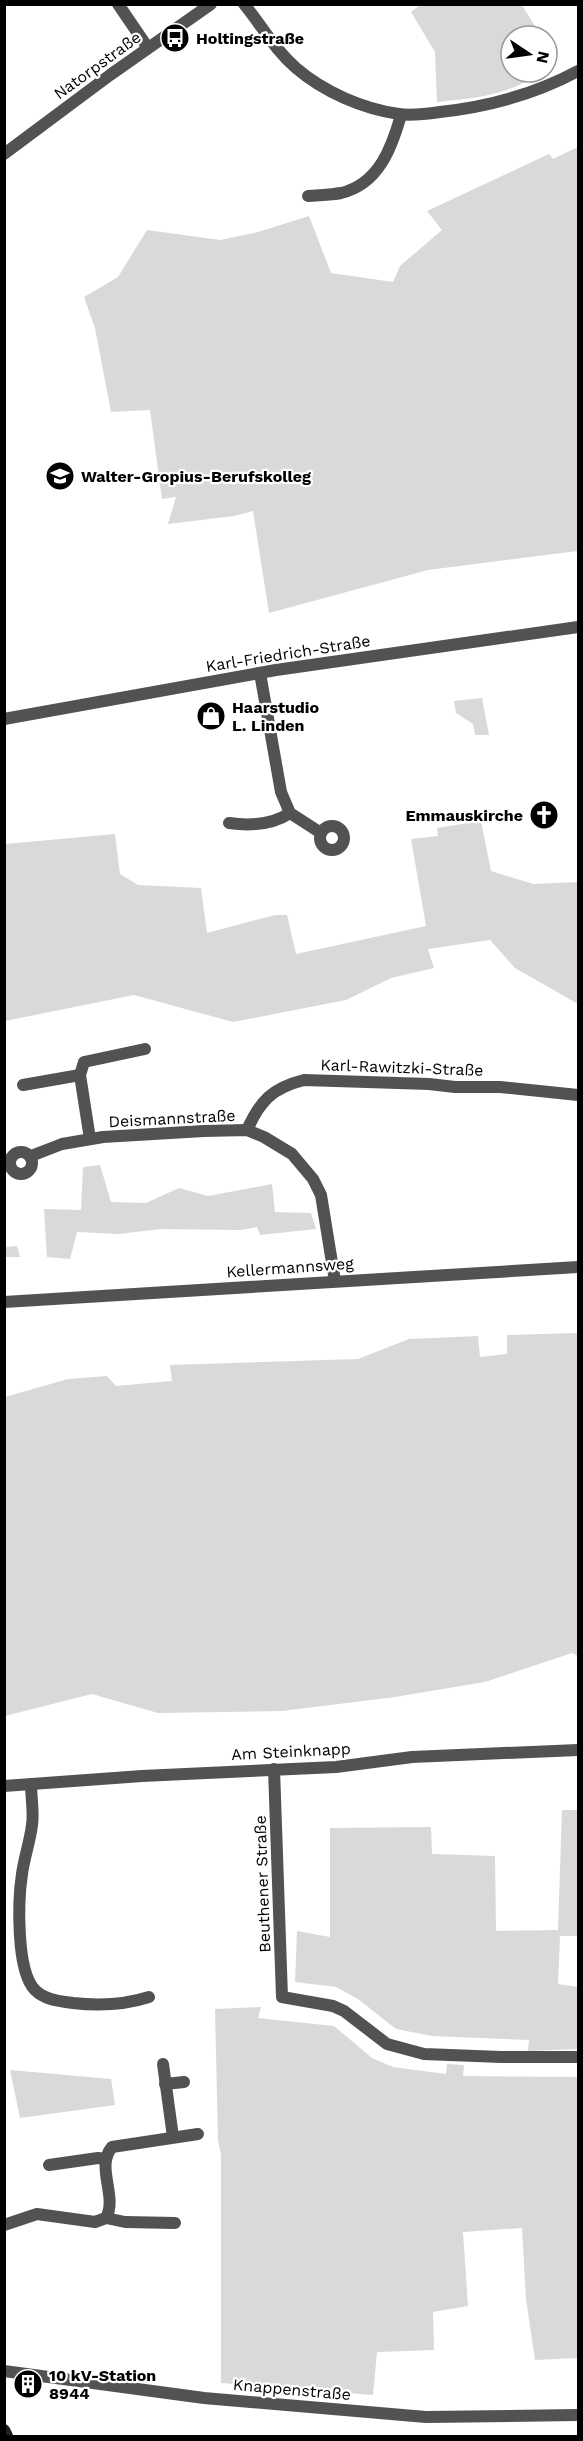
<svg xmlns="http://www.w3.org/2000/svg" width="583" height="2441" viewBox="0 0 583 2441" font-family="'Work Sans',sans-serif">
	<style>
		.green { fill: #d9d9d9 }
		.lines { fill: none; stroke-linecap: round; stroke-linejoin: round }
		.minor { stroke: #525252; stroke-width: 12 }
		.tertiary { stroke: #525252; stroke-width: 12 }
		.secondary { stroke: #1f1f1f; stroke-width: 12 }
		.labels { text-anchor: middle; stroke-width: 4.5; stroke-linejoin: round; paint-order: stroke }
		.poi-label { font-size: 16px; font-weight: bold; fill: #000; stroke: #fff; text-anchor: start }
		.street-label { font-size: 16px; fill: #000; stroke: #fff }
	</style>
	<rect width="100%" height="100%" fill="#fff"/>
	<!-- green -->
	<g class="green">
		<path d="M420 5H522L541 36H511V72H544C503 96 483 97 437 102L435 52 411 12Z"/>
		<path d="M578 147V551L428 570 269 613 253 511 234 516 168 524 176 497 162 499 150 410 111 412 95 328 84 297 118 277 147 230 220 240 258 232 309 216 331 273 393 282 400 266 442 230 427 211 549 154 553 159Z"/>
		<path d="M482 698 489 735H475L473 724 456 713 454 701Z"/>
		<path d="M481 821 491 871 533 884 578 882V1004L515 968 490 940 428 949 434 968 391 978 346 1000 233 1022 134 995 5 1021V844L115 834 120 874 138 885 201 888 207 933 275 915H287L296 954 426 926 411 839 438 836 437 828Z"/>
		<path d="M100 1165 111 1202 146 1203 179 1188 208 1196 272 1184 275 1212 311 1213 316 1229 260 1235 257 1227 241 1230 160 1229 119 1234 77 1232 70 1259 47 1257 44 1209 81 1210 83 1167Z"/>
		<path d="M17 1246 20 1257H5V1247Z"/>
		<path d="M578 1333V1656L572 1653 485 1682 395 1697 282 1711 158 1713 92 1694 5 1716V1397L68 1379 107 1376 116 1386 172 1381 170 1365 358 1359 409 1339 478 1336 480 1357 507 1354V1335Z"/>
		<path d="M562 1810H578V1936H560L558 1984 578 1987V2049L528 2051 529 2040 432 2036 396 2029 358 1999 336 1987 295 1982 297 1931 330 1937V1828L431 1827 432 1854 495 1856 496 1931 558 1930Z"/>
		<path d="M261 2007 258 2018 334 2026 372 2058 393 2067 446 2074 447 2064 464 2065 463 2076 578 2077V2358L535 2360 526 2299 522 2228 463 2232 468 2306 433 2312 434 2350 377 2352 373 2395 221 2383V2155L218 2140 215 2009Z"/>
		<path d="M10 2070 111 2079 115 2105 20 2118Z"/>
	</g>
	<g class="lines">
		<!-- minor -->
		<g class="minor">
			<path d="M118 4 148 48"/>
			<path d="M244 4C262 26 275 50 296 68 324 92 363 109 399 114 412 116 426 114 440 112 488 107 535 94 578 71"/>
			<path d="M4 154 110 75 211 4"/>
			<path d="M308 196C319 195 331 195 341 193 379 184 392 147 401 115"/>
			<path d="M260 673 281 792 290 813 321 833"/>
			<path d="M229 823C250 826 272 825 290 813"/>
			<circle cx="332" cy="838" r="12"/>
			<path d="M23 1085 80 1075"/>
			<path d="M247 1130C260 1101 272 1088 304 1080L429 1084 455 1087H500L578 1095"/>
			<path d="M90 1139 80 1075 84 1062 145 1049"/>
			<circle cx="21" cy="1163" r="11"/>
			<path d="M31 1156 62 1144 103 1137 204 1131 247 1130 264 1137 292 1154 313 1179 321 1195 335 1281"/>
			<path d="M4 1302 578 1267"/>
			<path d="M274 1769 282 1997 333 2006 344 2011 387 2044 424 2054 501 2057H578"/>
			<path d="M31 1784C31 1797 34 1812 32 1825 30 1842 24 1858 22 1874 18 1900 16 1971 35 1990 45 2000 59 2001 73 2003 99 2006 124 2005 149 1997"/>
			<path d="M4 1786 142 1776 336 1767 412 1757 578 1750"/>
			<path d="M163 2064 173 2137"/>
			<path d="M165 2084 184 2082"/>
			<path d="M49 2165 98 2158 106 2159"/>
			<path d="M106 2218C118 2196 95 2167 112 2147L198 2134"/>
			<path d="M4 2225 37 2214 95 2222 106 2218 125 2222 175 2223"/>
			<path d="M4 2371 204 2398 426 2417 578 2415"/>
		</g>
		<!-- tertiary -->
		<path class="tertiary" d="M4 719 276 670 578 627"/>
		<!-- secondary -->
		<path class="secondary" d="M4 2430 7 2436"/>
	</g>
	<!-- icons -->
	<defs>
		<g id="bus-disc" transform="scale(1.5)"><circle r="9.5" fill="#000" stroke="#fff"/><path d="M-5-6H5V4H4V6H2V4H-2V6H-4V4H-5ZM-3.5-4V0h7V-4ZM-3.5 1.2v1.5H-2V1.2ZM2 1.2v1.5H3.5V1.2Z" fill="#fff"/></g>
		<g id="school-disc" transform="scale(1.5)"><circle r="9.5" fill="#000" stroke="#fff"/><path d="M0-5L7-2L0 1L-7-2ZM-4 1L0 2.5L4 1V4Q0 6-4 4Z" fill="#fff"/></g>
		<g id="shop-disc" transform="scale(1.5)"><circle r="9.5" fill="#000" stroke="#fff"/><path d="M-5-2.5h2.3a2.7 3.5 0 0 1 5.4 0H5L5.5 6h-11ZM-1.5-2.5h3a1.5 2.3 0 0 0-3 0Z" fill="#fff"/></g>
		<g id="church-disc" transform="scale(1.5)"><circle r="9.5" fill="#000" stroke="#fff"/><path d="M-1.2-6h2.4v3.5h3.3v2.4h-3.3V6h-2.4V-.1h-3.3v-2.4h3.3Z" fill="#fff"/></g>
		<g id="building-disc" transform="scale(1.5)"><circle r="9.5" fill="#000" stroke="#fff"/><path d="M-4-6H4V6H1V3H-1V6H-4ZM-2.5-4.3h1.7v1.8h-1.7ZM.8-4.3h1.7v1.8H.8ZM-2.5-1h1.7V.8h-1.7ZM.8-1h1.7V.8H.8Z" fill="#fff"/></g>
	</defs>
	<g fill-rule="evenodd">
		<use href="#bus-disc" x="175" y="38"/>
		<use href="#school-disc" x="60" y="476"/>
		<use href="#shop-disc" x="211" y="716"/>
		<use href="#church-disc" x="544" y="815"/>
		<use href="#building-disc" x="28" y="2384"/>
	</g>
	<g class="labels">
		<!-- poi labels -->
		<g class="poi-label">
			<text x="196" y="44">Holtingstraße</text>
			<text x="81" y="482">Walter-Gropius-Berufskolleg</text>
			<text x="232" y="713">Haarstudio<tspan x="232" dy="18">L. Linden</tspan></text>
			<text x="523" y="821" text-anchor="end">Emmauskirche</text>
			<text x="49" y="2381">10 kV-Station<tspan x="49" dy="18">8944</tspan></text>
		</g>
		<!-- street labels -->
		<g class="street-label">
			<text transform="translate(97 65) rotate(-36)" y="6">Natorpstraße</text>
			<text transform="translate(288 653) rotate(-9)" y="6">Karl-Friedrich-Straße</text>
			<text transform="translate(402 1067) rotate(2)" y="6">Karl-Rawitzki-Straße</text>
			<text transform="translate(172 1118) rotate(-3)" y="6">Deismannstraße</text>
			<text transform="translate(290 1267) rotate(-4)" y="6">Kellermannsweg</text>
			<text transform="translate(291 1751) rotate(-3)" y="6">Am Steinknapp</text>
			<text transform="translate(262 1884) rotate(-92)" y="6">Beuthener Straße</text>
			<text transform="translate(292 2389) rotate(5)" y="6">Knappenstraße</text>
		</g>
	</g>
	<!-- border -->
	<rect width="583" height="2441" fill="none" stroke="#000000" stroke-width="12"/>
	<!-- north arrow -->
	<g transform="translate(529 54) rotate(103)"><circle r="28" fill="#ffffff" stroke="#999999" stroke-width="1.5"/>
	<path d="M0-4.5L10 22L0 15L-10 22Z" fill="#000000"/>
	<text y="-9" font-size="16" font-weight="bold" text-anchor="middle" fill="#000000">N</text>
	</g>
</svg>
